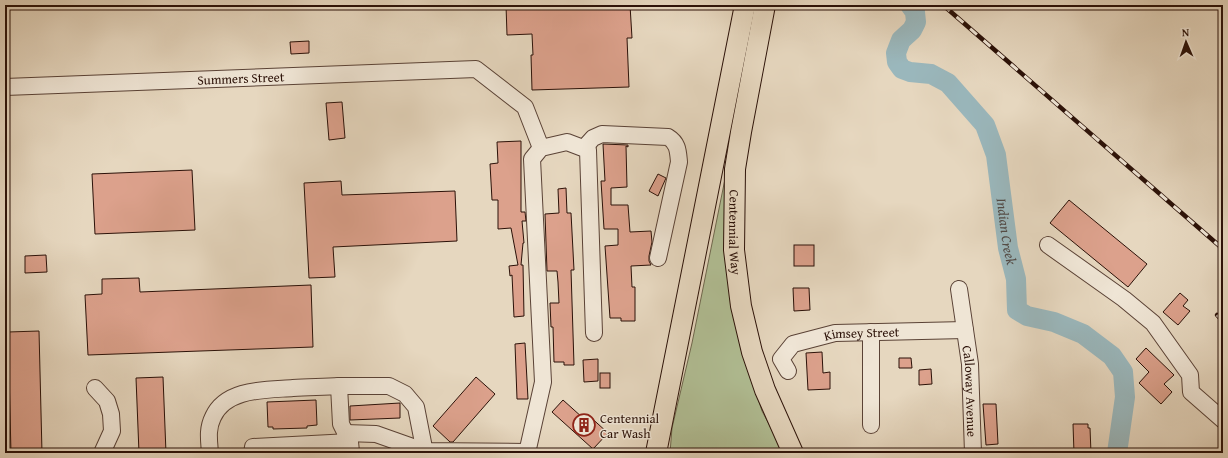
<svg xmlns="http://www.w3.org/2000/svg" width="1228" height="458" viewBox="0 0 1228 458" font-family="'Gentium Book Plus',serif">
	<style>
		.green { fill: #b1bf95; stroke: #6e684e }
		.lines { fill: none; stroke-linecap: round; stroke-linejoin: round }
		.river { stroke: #9ab7bc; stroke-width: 20 }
		.building { fill: #dca18c; stroke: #2b1108 }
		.minor-casing { stroke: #5a4236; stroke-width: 18 }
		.major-casing { stroke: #2b1108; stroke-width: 22 }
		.minor { stroke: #efe5d5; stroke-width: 16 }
		.major { stroke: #e6d7bf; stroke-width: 20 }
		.rail-casing { stroke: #2b1108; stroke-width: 4.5 }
		.rail { stroke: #efe5d5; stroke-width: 3; stroke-dasharray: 9; stroke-linecap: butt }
		.labels { text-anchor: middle; stroke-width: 3; stroke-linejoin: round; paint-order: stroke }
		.street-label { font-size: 13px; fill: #2b1108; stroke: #efe5d5 }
		.poi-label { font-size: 13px; fill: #2b1108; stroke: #efe5d5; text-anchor: start }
		.water-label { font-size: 14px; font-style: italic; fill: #524b47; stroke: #efe5d5 }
	</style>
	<rect width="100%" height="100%" fill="#e6d7bf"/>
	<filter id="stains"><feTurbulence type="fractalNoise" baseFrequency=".005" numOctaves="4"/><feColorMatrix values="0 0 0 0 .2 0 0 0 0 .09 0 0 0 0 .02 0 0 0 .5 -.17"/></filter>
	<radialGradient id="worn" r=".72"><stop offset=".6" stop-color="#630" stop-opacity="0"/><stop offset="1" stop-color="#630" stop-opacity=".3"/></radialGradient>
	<!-- green -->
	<path class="green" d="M726 174 749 370 762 411 780 445 781 453H670L672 428 692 343Z"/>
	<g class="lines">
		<!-- river -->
		<path class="river" id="s1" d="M910 5 915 12 916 22 912 30 901 40 896 53 897 62 902 69 910 72 931 74 948 83 985 125 996 155 1008 248 1016 279 1017 310 1027 316 1054 322 1083 334 1112 356 1123 372 1125 397 1117 453"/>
	</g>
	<!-- building -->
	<g class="building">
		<path d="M506 5H630L632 38H627L629 87 532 90 531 55H533L532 34 507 35Z"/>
		<path d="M309 41V53L291 54 290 42Z"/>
		<path d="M342 102 345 138 329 140 326 103Z"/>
		<path d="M521 141V212H525L526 221H522L524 243H523L521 265H523L524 316 514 317 512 275 510 276 509 266 518 265 511 228 498 229V200H492L490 164 498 163 497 142Z"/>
		<path d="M603 144 628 145V147L626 146 627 187 611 188V205H628L630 232 651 231 652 242 649 256V261L651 265 631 266 632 287H635V321H621V318H610L605 246 618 245V229H604L601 181H605Z"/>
		<path d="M192 170 195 230 95 234 92 174Z"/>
		<path d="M658 174 666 178 658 196 649 191Z"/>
		<path d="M341 181 342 195 455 191 457 241 333 247 335 277 309 278 304 183Z"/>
		<path d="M566 188 567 213H571L574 270H571L574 365H564V362H554L553 327H551L550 303H559L558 282 557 271H547L545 214 559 213 558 189Z"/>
		<path d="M1069 200 1147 264 1128 287 1050 223Z"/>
		<rect x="794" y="245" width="20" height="21"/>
		<path d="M46 255 47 272 25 273V256Z"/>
		<path d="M139 278 140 292 311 285 313 347 88 355 85 295 102 294V279Z"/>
		<path d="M793 288H809L810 310 794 311Z"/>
		<path d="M1180 293 1188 300 1183 306 1190 311 1178 325 1163 312Z"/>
		<path d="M39 331 42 453H11L8 332Z"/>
		<path d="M525 343 528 399H517L515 344Z"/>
		<path d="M1146 348 1174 375 1164 384 1172 392 1161 404 1139 383 1149 372 1136 359Z"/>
		<path d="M822 352 823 373 830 372V389L808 390 806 353Z"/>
		<path d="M899 358H911L912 368H899Z"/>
		<path d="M598 359V381L584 382 583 360Z"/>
		<path d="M931 369 932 384 919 385V370Z"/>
		<rect x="600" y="373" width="10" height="15"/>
		<path d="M163 377 166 453H139L136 378Z"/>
		<path d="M476 377 495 394 453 442H450L433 426Z"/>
		<path d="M316 400 317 425 307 426V428L273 429V427H268L267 402Z"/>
		<path d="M563 400 583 418 587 414 608 433 593 449 552 412Z"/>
		<path d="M400 403V418L350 420V406Z"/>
		<path d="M983 404H996L998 444 986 445Z"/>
		<path d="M1073 424H1088V428H1090L1091 453H1074Z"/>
	</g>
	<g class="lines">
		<!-- minor casing -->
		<g class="minor-casing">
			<g id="minor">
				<path id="s2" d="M5 87 476 69 525 107 541 148"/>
				<path d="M584 148 593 138 602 134 668 137C678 143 678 151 679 162L658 258"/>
				<path d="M1048 245 1124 299 1153 323 1190 375 1191 392 1223 420"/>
				<path id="s3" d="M959 289 970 364 973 453"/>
				<path id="s4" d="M788 371 781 359 793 344 835 333 965 330"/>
				<path d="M339 386H389L405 394 416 407 425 453"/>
				<path d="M95 388 107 401 111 414 112 431 102 453"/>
				<path d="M871 425V332"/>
				<path d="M345 433 376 434 424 451 527 452"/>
				<path d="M210 453C209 440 207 429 213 417 226 388 266 390 293 388 308 387 323 387 339 386L341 424 350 442"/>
				<path d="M252 453 253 447 350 442 351 452"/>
				<path d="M527 453 543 382 532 159 541 148 567 142 588 150 594 333"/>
			</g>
		</g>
		<!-- major casing -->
		<g class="major-casing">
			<g id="major">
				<path id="s5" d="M765 5 741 132 735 169 734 250 741 306 752 352 765 390 793 453"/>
				<path d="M656 453 745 5"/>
			</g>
		</g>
		<!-- minor -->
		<use href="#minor" class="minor"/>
		<!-- major -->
		<use href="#major" class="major"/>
		<!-- rail casing -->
		<g class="rail-casing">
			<g id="rail">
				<path d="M943 5 1223 249"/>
				<path d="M1217 315 1223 321"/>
			</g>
		</g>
		<!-- rail -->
		<use href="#rail" class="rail"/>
	</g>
	<!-- icons -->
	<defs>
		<g id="building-ring" transform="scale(1.15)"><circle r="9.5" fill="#efe5d5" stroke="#8f2418" stroke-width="1.5"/><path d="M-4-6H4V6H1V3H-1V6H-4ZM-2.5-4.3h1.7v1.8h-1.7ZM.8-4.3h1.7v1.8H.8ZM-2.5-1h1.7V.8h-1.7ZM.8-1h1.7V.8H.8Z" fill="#8f2418"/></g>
	</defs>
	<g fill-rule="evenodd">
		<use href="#building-ring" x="584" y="425"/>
	</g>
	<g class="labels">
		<!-- street labels -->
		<g class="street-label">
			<text dy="5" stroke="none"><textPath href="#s2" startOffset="236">Summers Street</textPath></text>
			<text dy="5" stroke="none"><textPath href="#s5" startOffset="230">Centennial Way</textPath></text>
			<text dy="5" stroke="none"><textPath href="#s4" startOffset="103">Kimsey Street</textPath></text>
			<text dy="5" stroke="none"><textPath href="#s3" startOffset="103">Calloway Avenue</textPath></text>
		</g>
		<!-- poi labels -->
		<g class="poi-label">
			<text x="600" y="423">Centennial<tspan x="600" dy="15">Car Wash</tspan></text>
		</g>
		<!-- water labels -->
		<g class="water-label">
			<text dy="5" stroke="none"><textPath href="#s1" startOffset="288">Indian Creek</textPath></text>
		</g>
	</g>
	<!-- margin -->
	<rect width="1228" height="458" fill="none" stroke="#e6d7bf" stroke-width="20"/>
	<rect x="6" y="6" width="1216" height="446" fill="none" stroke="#2b1108" stroke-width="2"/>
	<rect x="10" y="10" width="1208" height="438" fill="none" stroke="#2b1108"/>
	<!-- north arrow -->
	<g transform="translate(1186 42) rotate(358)" stroke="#efe5d5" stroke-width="3" paint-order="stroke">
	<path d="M0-3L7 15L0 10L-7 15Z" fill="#2b1108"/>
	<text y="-6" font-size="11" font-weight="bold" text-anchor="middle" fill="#2b1108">N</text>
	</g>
	<rect width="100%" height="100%" filter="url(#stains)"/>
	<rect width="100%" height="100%" fill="url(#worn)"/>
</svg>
